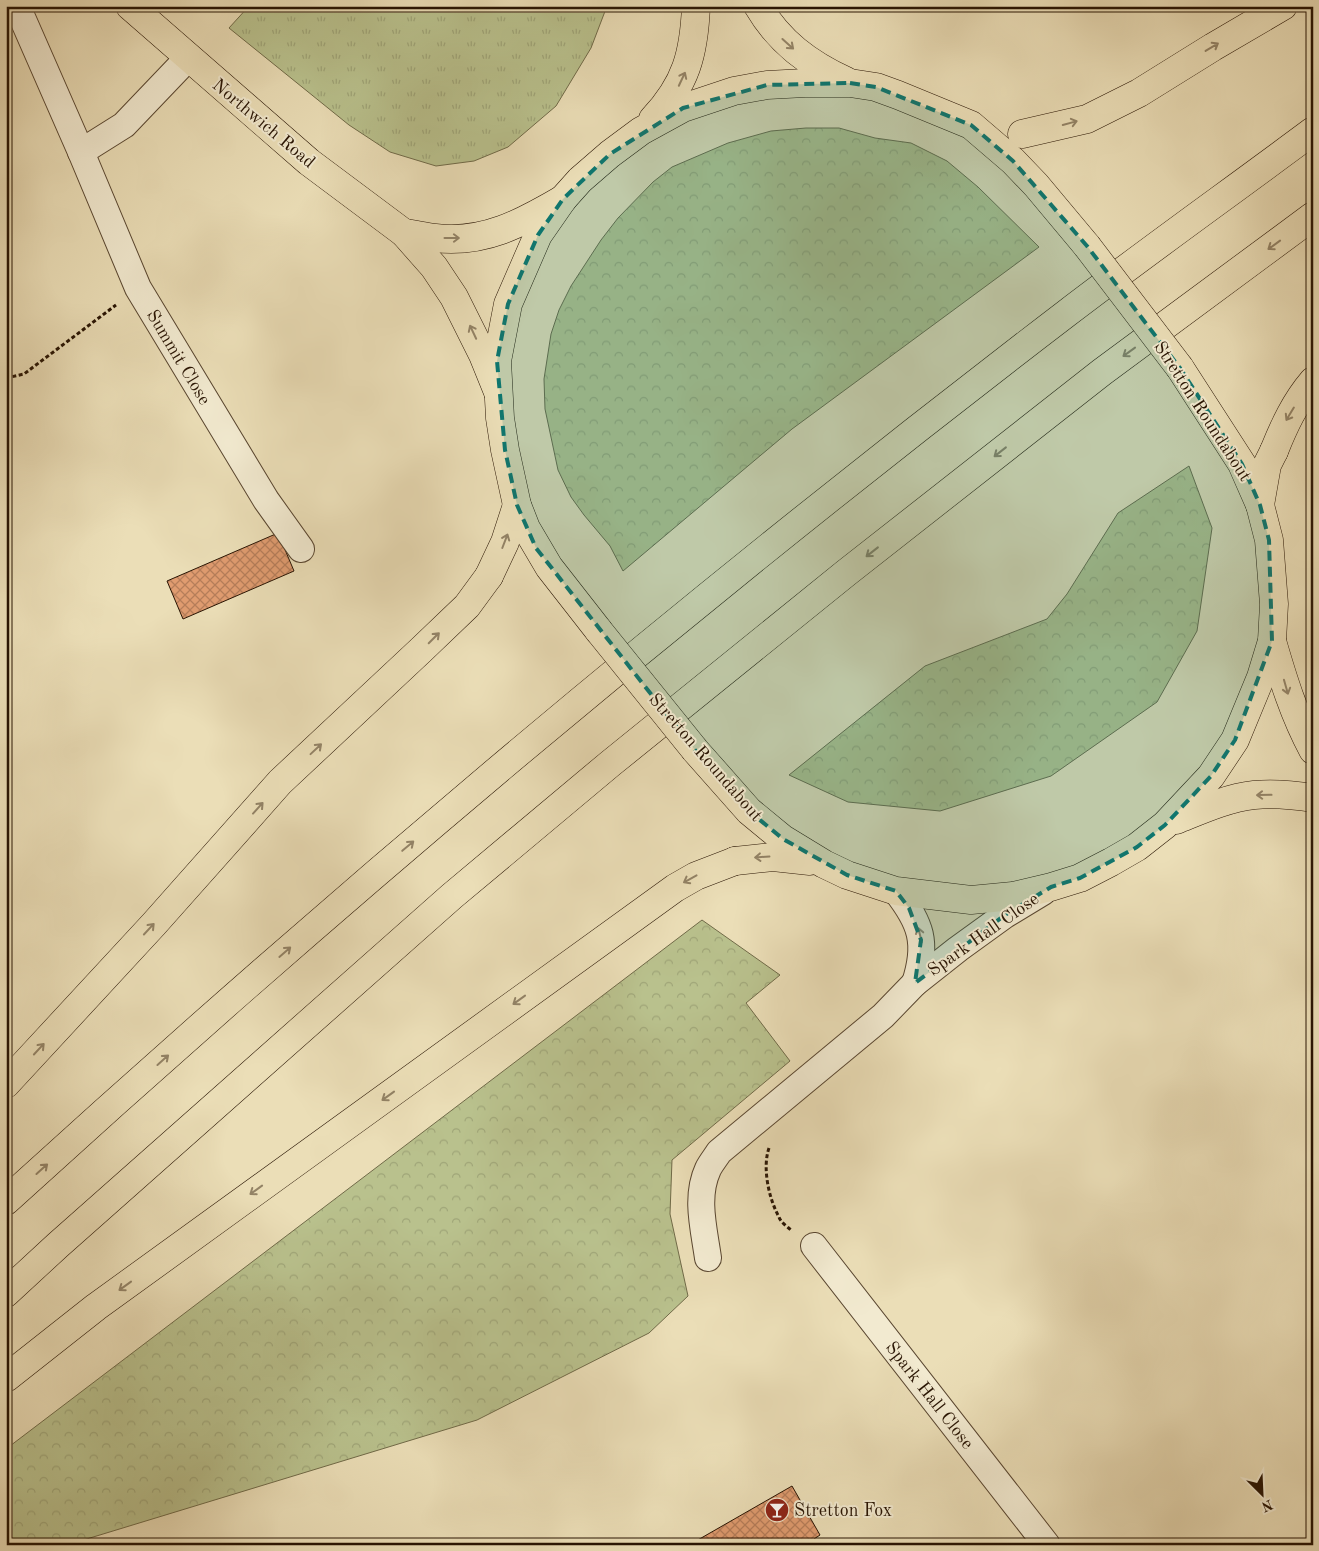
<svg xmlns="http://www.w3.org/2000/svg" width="1319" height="1551" viewBox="0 0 1319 1551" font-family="'Old Standard TT',serif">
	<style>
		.grass { fill: url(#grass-tufts); stroke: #706a48 }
		.forest { fill: url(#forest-crowns); stroke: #706a48 }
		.building { fill: url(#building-cross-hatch); stroke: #281403 }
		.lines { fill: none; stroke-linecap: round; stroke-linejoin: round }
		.minor-casing { stroke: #594630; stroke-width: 28 }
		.primary-casing { stroke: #281403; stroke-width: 29 }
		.trunk-casing { stroke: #281403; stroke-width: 29 }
		.motorway-casing { stroke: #281403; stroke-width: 29 }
		.path { stroke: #281403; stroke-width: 3; stroke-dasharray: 4 2.5; stroke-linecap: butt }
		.minor { stroke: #f2ead0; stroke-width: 26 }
		.primary { stroke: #ebdeb7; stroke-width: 28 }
		.trunk { stroke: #ebdeb7; stroke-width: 28 }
		.motorway { stroke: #ebdeb7; stroke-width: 28 }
		.trunk-bridge-casing { stroke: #281403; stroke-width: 29; stroke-linecap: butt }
		.trunk-bridge { stroke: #ebdeb7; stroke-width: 28 }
		.oneway { stroke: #938366 }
		.oneway2 { stroke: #978a74 }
		.marked { fill: #0f766e; fill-opacity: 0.2; stroke: #0f766e; stroke-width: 4; stroke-dasharray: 10 6; stroke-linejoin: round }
		.labels { text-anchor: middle; stroke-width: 4; stroke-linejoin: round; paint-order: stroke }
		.street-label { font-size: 18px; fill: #281403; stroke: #f2ead0 }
		.poi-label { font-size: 18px; fill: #281403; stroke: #f2ead0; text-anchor: start }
	</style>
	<defs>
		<pattern id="grass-tufts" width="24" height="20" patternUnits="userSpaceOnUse" patternTransform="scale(1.25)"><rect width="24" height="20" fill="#b9c18d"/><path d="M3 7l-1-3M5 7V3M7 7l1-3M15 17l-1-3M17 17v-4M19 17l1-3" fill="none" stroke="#9fa578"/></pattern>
		<pattern id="forest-crowns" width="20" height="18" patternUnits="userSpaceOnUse" patternTransform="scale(1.25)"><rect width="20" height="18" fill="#b9c18d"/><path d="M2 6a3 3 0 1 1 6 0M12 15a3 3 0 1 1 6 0" fill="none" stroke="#9fa578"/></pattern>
		<pattern id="building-cross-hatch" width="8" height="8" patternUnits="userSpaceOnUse" patternTransform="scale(1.25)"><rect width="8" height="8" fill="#e09c70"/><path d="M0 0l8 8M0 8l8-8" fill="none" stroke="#b67e5a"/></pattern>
	</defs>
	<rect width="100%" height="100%" fill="#ebdeb7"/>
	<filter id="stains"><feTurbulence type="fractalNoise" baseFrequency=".004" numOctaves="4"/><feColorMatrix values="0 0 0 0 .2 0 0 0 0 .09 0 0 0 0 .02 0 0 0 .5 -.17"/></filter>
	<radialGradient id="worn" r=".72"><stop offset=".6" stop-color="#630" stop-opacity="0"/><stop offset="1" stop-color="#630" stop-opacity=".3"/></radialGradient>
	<!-- grass -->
	<path class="grass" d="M249 6H607L591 48 556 106 508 147 474 161 436 166 390 152 349 125 229 28Z"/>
	<!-- forest -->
	<g class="forest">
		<path d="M806 128H839L875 138 911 143 947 161 978 187 1039 247 792 429 623 571 610 546 584 515 571 497 558 470 545 409 544 379 551 334 559 310 571 286 601 240 618 218 653 182 672 167 728 143 771 131Z"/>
		<path d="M1189 466 1212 528 1197 631 1157 702 1051 776 940 811 848 802 789 775 925 666 1047 619 1067 594 1118 513Z"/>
		<path d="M702 920 780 975 746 1003 790 1061 672 1160 670 1214 688 1296 649 1333 477 1420 67 1545H6V1449Z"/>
	</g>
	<!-- building -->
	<g class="building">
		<path d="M278 533 294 571 183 619 167 581Z"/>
		<path d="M792 1486 820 1535 814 1539 817 1545H689Z"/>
	</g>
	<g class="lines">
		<!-- minor casing -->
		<g class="minor-casing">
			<g id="minor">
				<path d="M17 6 81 152 138 288 266 500 301 549"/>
				<path d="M81 152 124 125 188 58"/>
				<path d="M896 891C921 923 928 943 915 983"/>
				<path d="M814 1246 1047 1545"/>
				<path d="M708 1258C704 1229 695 1197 708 1169 711 1163 716 1157 719 1152L883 1016 915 983 958 949 1005 915 1043 892"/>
			</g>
		</g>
		<!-- primary casing -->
		<g class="primary-casing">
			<g id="primary">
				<path d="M130 6 309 162 404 233 434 267 454 297 483 355 498 392"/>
				<path d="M404 233C414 234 425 237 435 238 484 244 522 223 563 199"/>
			</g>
		</g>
		<!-- trunk casing -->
		<g class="trunk-casing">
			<g id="trunk">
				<path d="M758 6C779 42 809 64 846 81"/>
				<path d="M653 119C686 84 694 54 696 6"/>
				<path d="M1260 505 1267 465 1274 451"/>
				<path d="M489 576 505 542 517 505"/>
				<path d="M599 631 549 567 526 528 517 505 505 450 500 418 497 361 508 304 538 235 563 199 580 180 610 154 641 131 683 108 734 91 767 85 805 83H850L876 87 898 95 971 125 1013 161 1036 185 1087 246"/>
				<path d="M1272 641C1283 679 1294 715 1313 750"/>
				<path d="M695 750 749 811 783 839 824 864 847 875 896 891 971 900 1013 896 1051 887 1080 878 1111 862 1137 847 1165 825 1211 776 1235 740 1261 677 1272 641 1274 604 1269 540 1260 505 1242 464 1180 368"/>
				<path d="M1176 820C1201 810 1227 798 1254 795 1274 793 1294 795 1313 798"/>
				<path d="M735 861 773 857 810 861"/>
			</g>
		</g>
		<!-- motorway casing -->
		<g class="motorway-casing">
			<g id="motorway">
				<path d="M1022 134 1087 119 1139 93 1213 47 1283 6"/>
				<path d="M1274 451C1284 426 1295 402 1313 381"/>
				<path d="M6 1084 154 924 280 782 421 650 467 606 489 576"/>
				<path d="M6 1201C347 890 701 593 1067 313 1148 251 1231 192 1313 131"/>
				<path d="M6 1293 58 1245 452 896 611 763 846 573 1102 372 1313 216"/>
				<path d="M6 1378 96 1307 675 888 696 876 735 861"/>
			</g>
		</g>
		<!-- path -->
		<g class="path">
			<path d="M6 378 24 374 116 305"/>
			<path d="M769 1148C762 1168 769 1199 779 1217 781 1223 788 1227 792 1231"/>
		</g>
		<!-- minor -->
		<use href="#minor" class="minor"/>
		<!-- primary -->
		<use href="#primary" class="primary"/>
		<!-- trunk -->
		<use href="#trunk" class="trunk"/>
		<!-- motorway -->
		<use href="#motorway" class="motorway"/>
		<!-- trunk-bridge casing -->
		<g class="trunk-bridge-casing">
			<g id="trunk-bridge">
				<path d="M1087 246 1180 368"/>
				<path d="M599 631 695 750"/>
			</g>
		</g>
		<!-- trunk-bridge -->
		<use href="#trunk-bridge" class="trunk-bridge"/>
	</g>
	<!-- one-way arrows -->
	<defs><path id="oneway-shaft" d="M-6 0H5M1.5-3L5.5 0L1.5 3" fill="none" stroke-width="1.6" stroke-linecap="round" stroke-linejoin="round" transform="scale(1.25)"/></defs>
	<g class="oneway">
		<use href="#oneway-shaft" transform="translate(788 44) rotate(42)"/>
		<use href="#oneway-shaft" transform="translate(1212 47) rotate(-31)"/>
		<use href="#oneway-shaft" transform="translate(682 79) rotate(-65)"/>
		<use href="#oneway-shaft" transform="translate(1070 123) rotate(-15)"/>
		<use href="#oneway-shaft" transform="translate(452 238)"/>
		<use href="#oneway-shaft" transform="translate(1274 245) rotate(144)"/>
		<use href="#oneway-shaft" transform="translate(473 332) rotate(-115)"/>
		<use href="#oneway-shaft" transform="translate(1129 352) rotate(144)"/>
		<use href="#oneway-shaft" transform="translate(1290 414) rotate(121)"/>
		<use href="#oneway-shaft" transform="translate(1000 452) rotate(142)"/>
		<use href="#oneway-shaft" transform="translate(505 541) rotate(-69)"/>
		<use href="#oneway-shaft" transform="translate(872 552) rotate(142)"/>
		<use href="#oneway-shaft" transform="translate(434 638) rotate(-45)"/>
		<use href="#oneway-shaft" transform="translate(1286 687) rotate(74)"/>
		<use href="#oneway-shaft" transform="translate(316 749) rotate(-43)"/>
		<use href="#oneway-shaft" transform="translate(1264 795) rotate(179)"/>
		<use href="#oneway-shaft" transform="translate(258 808) rotate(-48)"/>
		<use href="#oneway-shaft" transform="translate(408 846) rotate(-40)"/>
		<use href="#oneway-shaft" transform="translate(762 857) rotate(176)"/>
		<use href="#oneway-shaft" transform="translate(690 879) rotate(151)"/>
		<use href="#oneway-shaft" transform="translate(149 929) rotate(-47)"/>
		<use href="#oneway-shaft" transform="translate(285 952) rotate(-41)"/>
		<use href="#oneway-shaft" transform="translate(519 1000) rotate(144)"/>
		<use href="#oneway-shaft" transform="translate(39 1049) rotate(-47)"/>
		<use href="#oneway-shaft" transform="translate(163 1060) rotate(-42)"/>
		<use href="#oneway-shaft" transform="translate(388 1096) rotate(144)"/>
		<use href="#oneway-shaft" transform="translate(42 1169) rotate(-42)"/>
		<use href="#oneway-shaft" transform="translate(256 1190) rotate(144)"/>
		<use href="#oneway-shaft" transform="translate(125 1286) rotate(144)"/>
	</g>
	<use class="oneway2" href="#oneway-shaft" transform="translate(920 935) rotate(-103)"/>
	<!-- marked area -->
	<path class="marked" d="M850 83 876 87 971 125 1013 161 1087 246 1180 368 1242 464 1260 505 1269 540 1272 641 1235 740 1211 776 1165 825 1137 847 1080 878 1051 887 1005 915 915 983 921 940 909 908 896 891 847 875 783 839 749 811 695 750 536 548 517 505 505 450 497 361 508 304 538 235 563 199 610 154 683 108 767 85Z"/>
	<!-- icons -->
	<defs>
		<g id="bar-disc" transform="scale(1.25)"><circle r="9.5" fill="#8f2418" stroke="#f2ead0"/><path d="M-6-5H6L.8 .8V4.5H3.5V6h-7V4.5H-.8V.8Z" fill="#fff"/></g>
	</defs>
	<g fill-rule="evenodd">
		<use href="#bar-disc" x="777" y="1510"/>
	</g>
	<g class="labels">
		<!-- street labels -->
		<g class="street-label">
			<text transform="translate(264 123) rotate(40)" y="6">Northwich Road</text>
			<text transform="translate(179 357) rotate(59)" y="6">Summit Close</text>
			<text transform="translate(1203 411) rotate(57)" y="6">Stretton Roundabout</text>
			<text transform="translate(706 757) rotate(49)" y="6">Stretton Roundabout</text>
			<text transform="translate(983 934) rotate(-35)" y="6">Spark Hall Close</text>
			<text transform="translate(930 1395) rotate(52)" y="6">Spark Hall Close</text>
		</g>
		<!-- poi labels -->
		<g class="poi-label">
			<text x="794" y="1516">Stretton Fox</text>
		</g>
	</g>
	<!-- margin -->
	<rect width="1319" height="1551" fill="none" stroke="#ebdeb7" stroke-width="25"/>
	<rect x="8" y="8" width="1304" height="1536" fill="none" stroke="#281403" stroke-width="2.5"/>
	<rect x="12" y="12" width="1294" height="1526" fill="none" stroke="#281403"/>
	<!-- north arrow -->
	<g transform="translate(1262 1494) rotate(156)" stroke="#f2ead0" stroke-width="4" paint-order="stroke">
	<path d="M0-4L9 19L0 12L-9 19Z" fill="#281403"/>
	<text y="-8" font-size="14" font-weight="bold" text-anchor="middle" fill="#281403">N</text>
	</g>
	<rect width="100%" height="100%" filter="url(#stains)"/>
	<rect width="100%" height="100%" fill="url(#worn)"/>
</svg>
